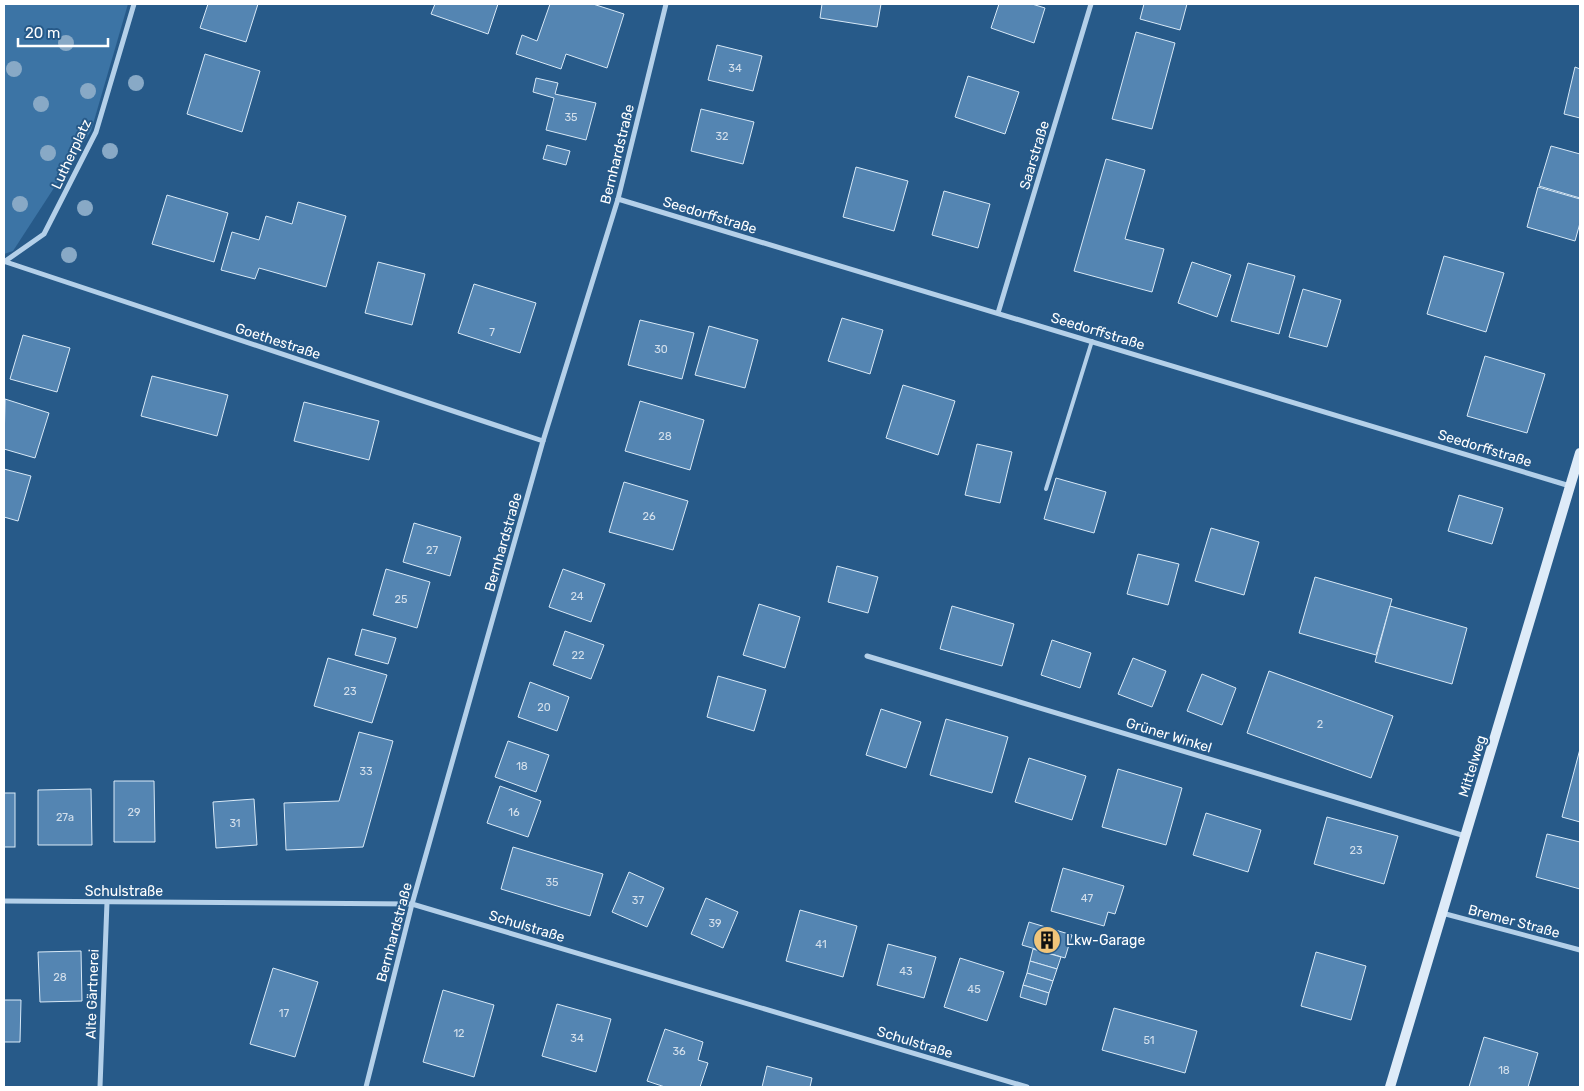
<svg xmlns="http://www.w3.org/2000/svg" width="1584" height="1091" viewBox="0 0 1584 1091" font-family="Rubik,sans-serif">
	<style>
		.green { fill: #3c74a5 }
		.building { fill: #5485b2; stroke: #d8e9f7 }
		.lines { fill: none; stroke-linecap: round; stroke-linejoin: round }
		.lane { stroke: #b4d0e9; stroke-width: 4 }
		.street { stroke: #b4d0e9; stroke-width: 5 }
		.secondary { stroke: #deebf8; stroke-width: 10 }
		.tree { fill: #88a9c6 }
		.labels { text-anchor: middle; stroke-width: 4; stroke-linejoin: round; paint-order: stroke }
		.number-label { font-size: 11px; fill: #d4e0ec }
		.street-label { font-size: 14px; fill: #fff; stroke: #275a89 }
		.poi-label { font-size: 14px; fill: #fff; stroke: #275a89; text-anchor: start }
	</style>
	<rect width="100%" height="100%" fill="#275a89"/>
	<!-- green -->
	<path class="green" d="M4 4H128L91 131 13 251 4 254Z"/>
	<!-- building -->
	<g class="building">
		<path d="M208 4H258L246 42 200 28Z"/>
		<path d="M435 4H498L488 34 431 14Z"/>
		<path d="M550 4H593L624 14 607 68 566 54 561 69 516 54 522 35 537 41Z"/>
		<path d="M822 4H881L877 27 820 18Z"/>
		<path d="M999 4H1032L1045 8 1034 43 991 28Z"/>
		<path d="M1144 4H1187L1180 30 1140 19Z"/>
		<path d="M1136 32 1175 43 1152 129 1112 119Z"/>
		<path d="M717 45 762 56 753 91 708 80Z"/>
		<path d="M205 54 260 71 242 132 187 114Z"/>
		<path d="M1575 67 1580 69V118L1564 114Z"/>
		<path d="M968 76 1019 92 1005 134 955 117Z"/>
		<path d="M536 78 558 83 555 94 596 103 586 140 546 130 554 98 533 92Z"/>
		<path d="M701 109 754 122 743 164 691 151Z"/>
		<path d="M547 145 570 151 566 165 543 159Z"/>
		<path d="M1551 146 1580 154V198L1539 186Z"/>
		<path d="M1106 159 1145 170 1125 239 1164 249 1152 292 1074 271Z"/>
		<path d="M856 167 908 181 894 231 843 217Z"/>
		<path d="M1538 187 1580 199V223L1575 241 1527 227Z"/>
		<path d="M944 191 990 204 978 248 932 235Z"/>
		<path d="M167 195 228 213 214 262 152 244Z"/>
		<path d="M298 202 346 216 326 287 259 268 255 279 221 270 232 232 259 240 266 216 292 224Z"/>
		<path d="M1444 256 1504 273 1486 332 1427 314Z"/>
		<path d="M378 262 425 274 412 325 365 313Z"/>
		<path d="M1192 262 1231 275 1217 317 1178 303Z"/>
		<path d="M1248 263 1295 276 1279 334 1231 321Z"/>
		<path d="M474 284 536 303 520 353 458 333Z"/>
		<path d="M1303 289 1341 300 1327 347 1289 337Z"/>
		<path d="M842 318 883 330 870 374 828 361Z"/>
		<path d="M640 320 694 333 682 379 628 365Z"/>
		<path d="M709 326 758 340 745 388 695 375Z"/>
		<path d="M23 335 70 348 57 392 10 379Z"/>
		<path d="M1485 356 1545 374 1527 433 1467 416Z"/>
		<path d="M152 376 228 395 217 436 141 416Z"/>
		<path d="M903 385 955 401 938 455 886 438Z"/>
		<path d="M5 399 49 413 35 458 4 449Z"/>
		<path d="M640 401 704 420 690 470 625 451Z"/>
		<path d="M304 402 379 421 369 460 294 441Z"/>
		<path d="M977 444 1012 452 1000 503 965 495Z"/>
		<path d="M4 469 31 476 18 521 4 517Z"/>
		<path d="M1056 478 1106 492 1094 533 1044 519Z"/>
		<path d="M624 482 688 501 673 550 609 532Z"/>
		<path d="M1459 495 1503 508 1492 544 1448 531Z"/>
		<path d="M414 523 461 537 450 576 403 562Z"/>
		<path d="M1211 528 1259 542 1244 595 1195 581Z"/>
		<path d="M1138 554 1179 564 1168 605 1127 594Z"/>
		<path d="M837 566 878 577 868 613 828 602Z"/>
		<path d="M386 569 430 582 417 628 373 615Z"/>
		<path d="M563 569 605 584 591 622 549 607Z"/>
		<path d="M1315 577 1392 599 1376 655 1299 633Z"/>
		<path d="M759 604 800 617 785 668 743 655Z"/>
		<path d="M952 606 1014 624 1002 666 940 649Z"/>
		<path d="M1390 606 1467 628 1452 684 1375 662Z"/>
		<path d="M362 629 396 638 388 664 355 655Z"/>
		<path d="M565 631 604 645 591 679 553 665Z"/>
		<path d="M1052 640 1091 653 1080 688 1041 675Z"/>
		<path d="M328 658 387 675 372 723 314 706Z"/>
		<path d="M1133 658 1166 671 1152 707 1118 694Z"/>
		<path d="M1269 671 1393 716 1371 778 1247 733Z"/>
		<path d="M1202 674 1236 688 1222 725 1187 711Z"/>
		<path d="M718 676 766 690 754 731 707 717Z"/>
		<path d="M530 682 569 697 557 731 518 717Z"/>
		<path d="M881 709 921 722 906 768 866 755Z"/>
		<path d="M946 719 1008 737 992 793 930 775Z"/>
		<path d="M359 732 393 741 363 847 286 850 284 803 339 801Z"/>
		<path d="M508 741 549 755 536 792 495 777Z"/>
		<path d="M1580 749V822L1562 817Z"/>
		<path d="M1029 758 1086 776 1072 820 1015 802Z"/>
		<path d="M1118 769 1182 788 1166 845 1102 827Z"/>
		<path d="M114 781H154L155 842H114Z"/>
		<path d="M500 786 541 801 528 837 487 823Z"/>
		<path d="M91 789 92 845H38V790Z"/>
		<rect x="4" y="793" width="11" height="54"/>
		<path d="M254 799 257 845 216 848 213 802Z"/>
		<path d="M1206 813 1261 830 1248 872 1193 855Z"/>
		<path d="M1327 817 1398 836 1384 884 1314 864Z"/>
		<path d="M1547 834 1580 842V889L1536 877Z"/>
		<path d="M513 847 603 874 590 916 501 889Z"/>
		<path d="M1063 868 1124 886 1115 914 1108 912 1104 926 1051 911Z"/>
		<path d="M629 872 664 888 647 927 612 912Z"/>
		<path d="M706 898 738 912 723 948 691 934Z"/>
		<path d="M800 910 857 926 843 977 786 961Z"/>
		<path d="M1029 922 1072 935 1065 958 1022 945Z"/>
		<path d="M888 944 936 957 924 998 877 985Z"/>
		<path d="M1033 949 1061 957 1057 969 1030 961Z"/>
		<path d="M81 951 82 1001 40 1002 38 952Z"/>
		<path d="M1316 952 1366 966 1351 1020 1301 1006Z"/>
		<path d="M960 958 1004 972 987 1021 944 1007Z"/>
		<path d="M1030 961 1057 969 1053 981 1027 973Z"/>
		<path d="M273 968 318 982 295 1057 250 1044Z"/>
		<path d="M1027 973 1053 981 1049 993 1023 985Z"/>
		<path d="M1023 985 1049 993 1046 1005 1020 997Z"/>
		<path d="M443 990 494 1005 474 1077 423 1062Z"/>
		<path d="M4 1000H21L20 1042H4Z"/>
		<path d="M557 1004 611 1019 596 1072 542 1056Z"/>
		<path d="M1114 1008 1197 1031 1185 1073 1102 1050Z"/>
		<path d="M665 1029 703 1042 698 1060 708 1063 700 1087H665L647 1081Z"/>
		<path d="M1484 1037 1538 1053 1528 1087H1469Z"/>
		<path d="M767 1066 812 1078 810 1087H762Z"/>
	</g>
	<g class="lines">
		<!-- lane -->
		<path class="lane" d="M1046 489 1092 341"/>
		<!-- street -->
		<g class="street">
			<path d="M618 199 1570 486"/>
			<path d="M4 262 44 234 96 132 134 4"/>
			<path d="M6 262 543 441"/>
			<path d="M998 313 1091 4"/>
			<path d="M867 656 1465 836"/>
			<path d="M4 901 412 904 1027 1087"/>
			<path d="M1442 913 1580 950"/>
			<path d="M100 1087 107 902"/>
			<path d="M366 1087 412 904 543 441 618 199 666 4"/>
		</g>
		<!-- secondary -->
		<path class="secondary" d="M1390 1087 1580 453"/>
	</g>
	<!-- trees -->
	<g class="tree">
		<circle cx="66" cy="43" r="8"/>
		<circle cx="14" cy="69" r="8"/>
		<circle cx="136" cy="83" r="8"/>
		<circle cx="88" cy="91" r="8"/>
		<circle cx="41" cy="104" r="8"/>
		<circle cx="110" cy="151" r="8"/>
		<circle cx="48" cy="153" r="8"/>
		<circle cx="20" cy="204" r="8"/>
		<circle cx="85" cy="208" r="8"/>
		<circle cx="69" cy="255" r="8"/>
	</g>
	<!-- icons -->
	<defs>
		<g id="building-disc" transform="scale(1.4375)"><circle r="9.5" fill="#f1c57a" stroke="#275a89"/><path d="M-4-6H4V6H1V3H-1V6H-4ZM-2.5-4.3h1.7v1.8h-1.7ZM.8-4.3h1.7v1.8H.8ZM-2.5-1h1.7V.8h-1.7ZM.8-1h1.7V.8H.8Z" fill="#111"/></g>
	</defs>
	<g fill-rule="evenodd">
		<use href="#building-disc" x="1047" y="940"/>
	</g>
	<g class="labels">
		<!-- number labels -->
		<g class="number-label">
			<text x="735" y="72">34</text>
			<text x="571" y="121">35</text>
			<text x="722" y="140">32</text>
			<text x="492" y="336">7</text>
			<text x="661" y="353">30</text>
			<text x="665" y="440">28</text>
			<text x="649" y="520">26</text>
			<text x="432" y="554">27</text>
			<text x="577" y="600">24</text>
			<text x="401" y="603">25</text>
			<text x="578" y="659">22</text>
			<text x="350" y="695">23</text>
			<text x="544" y="711">20</text>
			<text x="1320" y="728">2</text>
			<text x="522" y="770">18</text>
			<text x="366" y="775">33</text>
			<text x="134" y="816">29</text>
			<text x="514" y="816">16</text>
			<text x="65" y="821">27a</text>
			<text x="235" y="827">31</text>
			<text x="1356" y="854">23</text>
			<text x="552" y="886">35</text>
			<text x="1087" y="902">47</text>
			<text x="638" y="904">37</text>
			<text x="715" y="927">39</text>
			<text x="821" y="948">41</text>
			<text x="906" y="975">43</text>
			<text x="60" y="981">28</text>
			<text x="974" y="993">45</text>
			<text x="284" y="1017">17</text>
			<text x="459" y="1037">12</text>
			<text x="577" y="1042">34</text>
			<text x="1149" y="1044">51</text>
			<text x="679" y="1055">36</text>
			<text x="1504" y="1074">18</text>
		</g>
		<!-- street labels -->
		<g class="street-label">
			<text transform="translate(71 154) rotate(-65)" y="5">Lutherplatz</text>
			<text transform="translate(617 154) rotate(-76)" y="5">Bernhardstraße</text>
			<text transform="translate(1034 155) rotate(-73)" y="5">Saarstraße</text>
			<text transform="translate(710 215) rotate(17)" y="5">Seedorffstraße</text>
			<text transform="translate(1098 331) rotate(17)" y="5">Seedorffstraße</text>
			<text transform="translate(278 341) rotate(18)" y="5">Goethestraße</text>
			<text transform="translate(1485 448) rotate(17)" y="5">Seedorffstraße</text>
			<text transform="translate(503 542) rotate(-74)" y="5">Bernhardstraße</text>
			<text transform="translate(1169 735) rotate(17)" y="5">Grüner Winkel</text>
			<text transform="translate(1472 766) rotate(-73)" y="5">Mittelweg</text>
			<text x="124" y="896">Schulstraße</text>
			<text transform="translate(1514 921) rotate(15)" y="5">Bremer Straße</text>
			<text transform="translate(527 926) rotate(17)" y="5">Schulstraße</text>
			<text transform="translate(394 932) rotate(-75)" y="5">Bernhardstraße</text>
			<text transform="translate(92 994) rotate(-88)" y="5">Alte Gärtnerei</text>
			<text transform="translate(915 1042) rotate(17)" y="5">Schulstraße</text>
		</g>
		<!-- poi labels -->
		<g class="poi-label">
			<text x="1066" y="945">Lkw-Garage</text>
		</g>
	</g>
	<!-- border -->
	<rect width="1584" height="1091" fill="none" stroke="#ffffff" stroke-width="10"/>
	<!-- scale -->
	<path d="M18 38v8h90v-8" fill="none" stroke="#ffffff" stroke-width="2.5"/>
	<text x="25" y="38" font-size="15" fill="#ffffff" stroke="#275a89" stroke-width="4" paint-order="stroke">20 m</text>
</svg>
